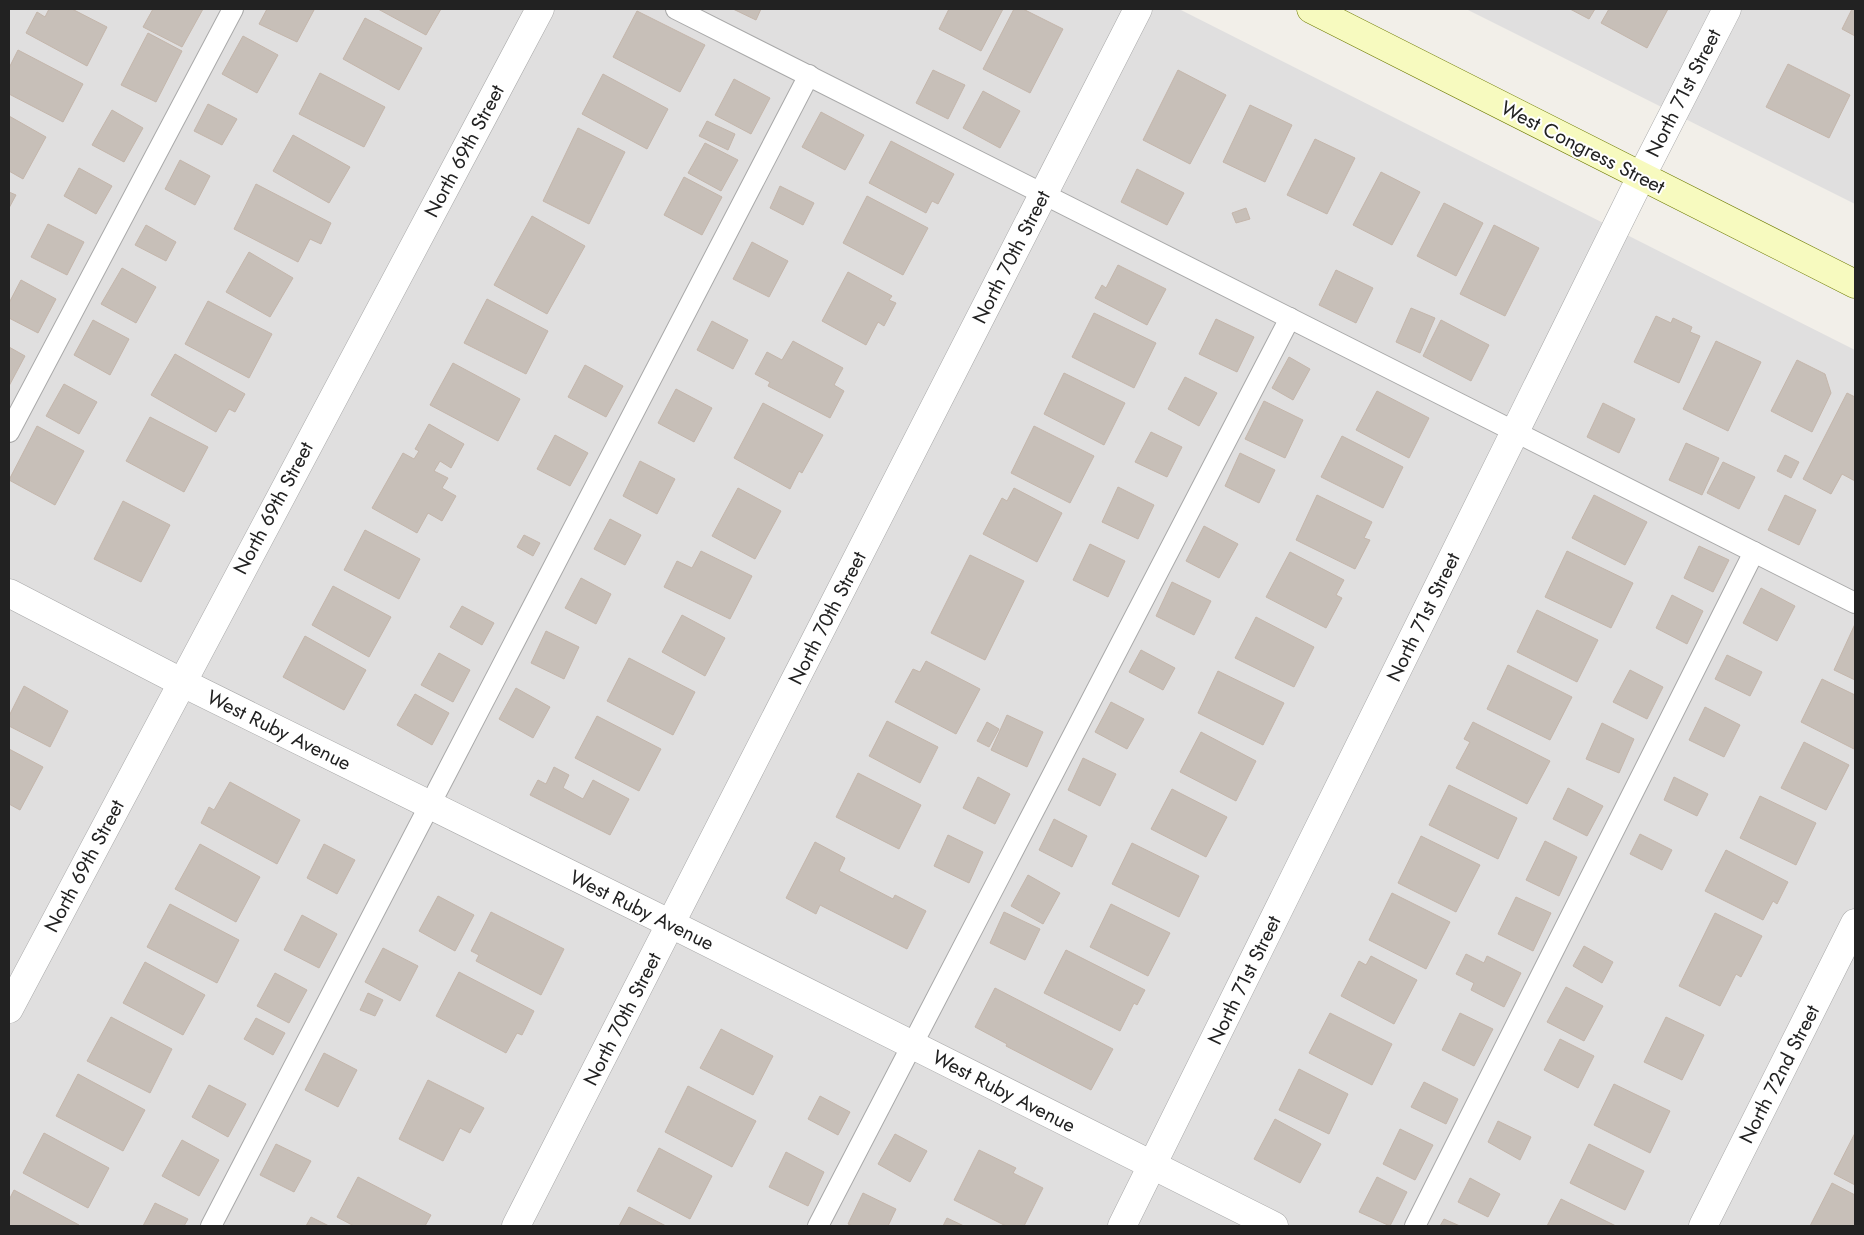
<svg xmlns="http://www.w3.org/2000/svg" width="1864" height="1235" viewBox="0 0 1864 1235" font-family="Jost,sans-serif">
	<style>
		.residential { fill: #e0dfdf }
		.building { fill: #c7bfb8; stroke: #c4b6ab }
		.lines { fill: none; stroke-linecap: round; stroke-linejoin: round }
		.lane-casing { stroke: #a9a9a9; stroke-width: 22 }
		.street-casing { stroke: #a9a9a9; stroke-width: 29 }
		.secondary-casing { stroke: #707d05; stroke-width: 29 }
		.lane { stroke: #fff; stroke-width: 20 }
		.street { stroke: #fff; stroke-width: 28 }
		.secondary { stroke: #f7fabf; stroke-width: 28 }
		.labels { text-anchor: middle; stroke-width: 4; stroke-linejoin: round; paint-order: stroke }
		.street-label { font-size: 20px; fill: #222; stroke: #fff }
	</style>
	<rect width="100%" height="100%" fill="#f2efe9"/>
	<!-- residential -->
	<g class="residential">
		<path d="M9 9H1179L1855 350V1226H9Z"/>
		<path d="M1466 9H1855V204Z"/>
	</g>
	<!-- building -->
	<g class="building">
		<path d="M49 9H72L107 27 87 66 26 33 37 12 45 17Z"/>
		<path d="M153 9H203L182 47 143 27Z"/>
		<path d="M267 9H311L314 10 297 42 259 24Z"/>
		<path d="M378 9H441L426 35Z"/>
		<path d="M733 9H761L756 20Z"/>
		<path d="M949 9H1003L981 51 939 29Z"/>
		<path d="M1014 9H1023L1063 29 1030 93 983 69Z"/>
		<path d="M1570 9H1595L1589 19Z"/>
		<path d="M1609 9H1668L1647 48 1601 23Z"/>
		<path d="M1852 9H1855V36L1842 29Z"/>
		<path d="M637 11 705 45 680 92 613 57Z"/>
		<path d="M365 18 422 48 399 90 343 59Z"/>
		<path d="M148 33 182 51 156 102 121 85Z"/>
		<path d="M243 36 278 55 257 93 222 74Z"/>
		<path d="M18 50 83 84 63 122 9 94V68Z"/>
		<path d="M1788 64 1850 95 1829 138 1766 107Z"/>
		<path d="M933 70 965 85 948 119 916 103Z"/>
		<path d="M1178 70 1226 95 1190 164 1143 140Z"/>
		<path d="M320 73 385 107 364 147 299 114Z"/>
		<path d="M603 74 668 109 647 149 582 114Z"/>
		<path d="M734 79 770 98 751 134 715 115Z"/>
		<path d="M983 91 1020 111 1000 148 963 128Z"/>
		<path d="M208 104 237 119 222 145 194 131Z"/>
		<path d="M1250 105 1292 125 1265 182 1223 162Z"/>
		<path d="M112 110 143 128 124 162 92 145Z"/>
		<path d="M821 112 864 135 845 170 802 147Z"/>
		<path d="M9 116 46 137 23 179 9 171Z"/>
		<path d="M707 121 735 134 728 150 699 136Z"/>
		<path d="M578 128 625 152 589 224 543 201Z"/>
		<path d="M293 135 350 167 329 203 273 171Z"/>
		<path d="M1315 139 1355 158 1327 214 1287 195Z"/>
		<path d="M891 141 954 174 938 204 932 201 926 213 869 183Z"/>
		<path d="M705 143 738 160 721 191 688 173Z"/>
		<path d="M180 160 210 176 195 205 165 189Z"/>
		<path d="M79 168 112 186 96 214 64 196Z"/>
		<path d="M1137 169 1184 193 1167 225 1121 202Z"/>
		<path d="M1381 172 1420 192 1392 245 1353 225Z"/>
		<path d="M684 177 722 197 702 235 664 215Z"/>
		<path d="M256 184 331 223 321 244 310 239 298 262 234 229Z"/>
		<path d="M780 186 814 203 803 225 770 208Z"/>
		<path d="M9 192 16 195 9 208Z"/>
		<path d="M867 196 928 228 903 275 843 243Z"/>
		<path d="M1444 203 1483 223 1456 276 1417 256Z"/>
		<path d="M1246 208 1250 219 1236 223 1232 213Z"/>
		<path d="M532 216 585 246 547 314 494 285Z"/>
		<path d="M48 224 84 242 67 275 31 257Z"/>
		<path d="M146 225 176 242 166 261 135 245Z"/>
		<path d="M1494 225 1539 248 1505 316 1460 294Z"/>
		<path d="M752 242 788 261 769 297 733 279Z"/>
		<path d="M249 252 293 278 270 317 226 292Z"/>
		<path d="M1118 265 1166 289 1147 325 1095 298 1102 285 1106 288Z"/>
		<path d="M122 268 156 287 136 323 101 304Z"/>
		<path d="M1336 270 1373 288 1356 323 1319 305Z"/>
		<path d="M848 272 892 296 889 300 896 303 884 326 878 322 866 345 822 321Z"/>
		<path d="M21 280 56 299 38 333 9 318V303Z"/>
		<path d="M487 299 548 331 526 374 464 343Z"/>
		<path d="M208 301 272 334 249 378 185 344Z"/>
		<path d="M1411 308 1435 318 1420 353 1396 342Z"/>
		<path d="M1094 313 1156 343 1134 388 1072 357Z"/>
		<path d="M1656 316 1671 323 1673 318 1692 327 1690 332 1700 336 1679 383 1634 362Z"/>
		<path d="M1216 319 1254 337 1237 372 1199 354Z"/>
		<path d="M93 320 129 339 110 375 74 355Z"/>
		<path d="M1441 320 1489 345 1471 381 1423 356Z"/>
		<path d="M712 321 748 340 733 369 697 350Z"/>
		<path d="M793 341 843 368 834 385 844 391 830 418 768 386 770 382 755 374 767 352 782 360Z"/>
		<path d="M1716 341 1761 362 1728 431 1683 409Z"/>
		<path d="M9 347 25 356 9 386Z"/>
		<path d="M175 354 245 394 235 412 229 409 216 432 151 395Z"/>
		<path d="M1289 357 1310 369 1293 400 1272 388Z"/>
		<path d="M1797 360 1825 374 1831 393 1812 432 1771 411Z"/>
		<path d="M453 363 520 399 498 441 430 405Z"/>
		<path d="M585 365 623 386 606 417 568 397Z"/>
		<path d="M1064 373 1125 403 1104 445 1044 414Z"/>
		<path d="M1185 377 1217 393 1199 426 1168 409Z"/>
		<path d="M64 384 97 402 79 434 46 416Z"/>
		<path d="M676 389 712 408 694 442 658 423Z"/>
		<path d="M1377 391 1429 418 1409 458 1356 430Z"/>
		<path d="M1847 393 1855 397V481L1842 474 1831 494 1803 479Z"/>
		<path d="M1264 401 1303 420 1285 458 1245 439Z"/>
		<path d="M763 403 823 435 802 473 799 471 790 489 734 458Z"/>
		<path d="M1603 403 1635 419 1619 453 1587 437Z"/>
		<path d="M150 417 208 447 184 492 126 461Z"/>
		<path d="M429 424 464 444 451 468 440 461 434 471 448 478 442 488 456 496 442 521 428 513 417 533 372 508 403 453 414 459 419 451 415 449Z"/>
		<path d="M37 426 84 451 55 505 9 480Z"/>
		<path d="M1034 426 1094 456 1070 503 1011 473Z"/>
		<path d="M1151 432 1182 447 1167 477 1135 462Z"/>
		<path d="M555 435 588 453 570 486 537 469Z"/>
		<path d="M1342 436 1403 467 1383 508 1321 477Z"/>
		<path d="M1686 443 1719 458 1702 495 1669 480Z"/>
		<path d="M1240 453 1275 470 1259 503 1225 486Z"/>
		<path d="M1785 455 1799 462 1791 478 1777 471Z"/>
		<path d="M640 461 675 479 657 514 623 496Z"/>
		<path d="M1723 462 1755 477 1739 509 1707 493Z"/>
		<path d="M1118 487 1154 505 1138 539 1102 522Z"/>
		<path d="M738 488 781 511 755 559 712 536Z"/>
		<path d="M1014 488 1062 513 1037 562 983 534 1002 498 1007 501Z"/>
		<path d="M1317 495 1372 522 1364 538 1370 540 1355 569 1296 540Z"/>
		<path d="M1594 495 1647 522 1625 565 1572 538Z"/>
		<path d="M1785 495 1816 510 1799 545 1768 530Z"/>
		<path d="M123 501 170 525 141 582 94 559Z"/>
		<path d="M610 519 641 535 625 565 594 549Z"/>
		<path d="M1204 526 1238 544 1219 578 1186 561Z"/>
		<path d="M365 530 420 559 399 599 344 570Z"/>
		<path d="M524 535 540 543 533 556 517 547Z"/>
		<path d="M1090 544 1125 561 1108 597 1073 580Z"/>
		<path d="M1699 546 1729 560 1713 592 1684 578Z"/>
		<path d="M701 551 752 576 730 619 664 587 677 561 692 568Z"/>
		<path d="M1567 551 1633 583 1611 628 1545 597Z"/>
		<path d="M1290 552 1344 580 1336 595 1342 598 1326 628 1266 597Z"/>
		<path d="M970 555 1024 581 985 660 931 633Z"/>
		<path d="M581 578 611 594 596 624 565 608Z"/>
		<path d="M1172 582 1211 601 1194 635 1156 616Z"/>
		<path d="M333 586 391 617 369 657 312 625Z"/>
		<path d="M1761 588 1795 606 1777 641 1743 623Z"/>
		<path d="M1672 595 1703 611 1687 644 1656 628Z"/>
		<path d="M462 606 494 623 482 645 450 627Z"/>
		<path d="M1537 610 1598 640 1577 682 1517 652Z"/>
		<path d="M682 615 725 638 705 676 662 652Z"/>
		<path d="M1256 617 1314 647 1294 687 1235 658Z"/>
		<path d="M1855 624V680L1834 670Z"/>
		<path d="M546 631 579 647 564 679 531 663Z"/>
		<path d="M305 636 366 670 344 710 283 677Z"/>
		<path d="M1141 650 1175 668 1163 690 1129 672Z"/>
		<path d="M439 653 470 670 453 702 421 685Z"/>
		<path d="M1727 655 1762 672 1750 696 1715 679Z"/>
		<path d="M629 658 695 692 673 735 607 701Z"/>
		<path d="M926 661 980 689 956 734 895 702 913 669 920 672Z"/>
		<path d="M1508 665 1572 697 1550 740 1487 709Z"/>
		<path d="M1630 670 1663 687 1647 719 1613 702Z"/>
		<path d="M1218 671 1284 703 1263 745 1198 713Z"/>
		<path d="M1822 679 1855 695 1854 749 1801 722Z"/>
		<path d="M24 686 68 711 50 747 9 726V716Z"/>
		<path d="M516 688 550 707 533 738 499 719Z"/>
		<path d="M415 694 449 713 432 745 397 725Z"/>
		<path d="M1111 702 1144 719 1127 749 1095 732Z"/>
		<path d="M1705 707 1740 725 1724 757 1689 740Z"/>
		<path d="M1007 715 1043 732 1027 767 991 750Z"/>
		<path d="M597 716 661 749 639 791 575 758Z"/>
		<path d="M887 721 938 747 920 783 869 756Z"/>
		<path d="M987 722 999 729 989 747 977 741Z"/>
		<path d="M1473 722 1550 761 1527 804 1456 768 1470 742 1464 739Z"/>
		<path d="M1602 723 1634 739 1619 773 1586 759Z"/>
		<path d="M1201 732 1256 761 1236 801 1180 772Z"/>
		<path d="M1804 742 1849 765 1826 810 1781 788Z"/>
		<path d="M9 749 43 767 20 810 9 804Z"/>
		<path d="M1083 758 1116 774 1100 806 1068 790Z"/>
		<path d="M554 767 569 775 563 788 583 799 593 780 629 799 610 835 530 795 538 780 546 784Z"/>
		<path d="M858 773 921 805 899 849 836 817Z"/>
		<path d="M978 777 1010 794 995 824 963 808Z"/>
		<path d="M1674 777 1708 794 1697 816 1664 800Z"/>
		<path d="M230 782 300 820 277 864 201 823 209 807 214 810Z"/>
		<path d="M1449 785 1517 818 1498 859 1429 825Z"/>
		<path d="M1568 788 1603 806 1587 836 1553 819Z"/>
		<path d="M1172 789 1227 817 1206 857 1151 829Z"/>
		<path d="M1760 796 1816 823 1796 865 1740 838Z"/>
		<path d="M1054 819 1087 836 1072 867 1039 850Z"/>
		<path d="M1640 834 1672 850 1662 870 1630 854Z"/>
		<path d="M948 835 983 852 969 883 934 866Z"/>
		<path d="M1421 836 1480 865 1456 912 1398 883Z"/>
		<path d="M1545 841 1577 857 1559 896 1526 880Z"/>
		<path d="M815 842 845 858 839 871 893 899 895 895 926 911 907 949 820 905 816 914 786 898Z"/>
		<path d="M1132 843 1199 876 1179 917 1112 884Z"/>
		<path d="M200 844 260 877 236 922 175 889Z"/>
		<path d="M324 844 355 860 337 894 307 878Z"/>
		<path d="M1726 850 1788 882 1777 904 1773 901 1763 920 1705 891Z"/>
		<path d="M1028 875 1060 893 1043 924 1011 906Z"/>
		<path d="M1392 893 1450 922 1426 969 1369 940Z"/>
		<path d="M438 896 474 915 455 951 419 931Z"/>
		<path d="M1516 897 1551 913 1533 951 1498 934Z"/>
		<path d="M170 904 239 940 217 983 147 947Z"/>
		<path d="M1111 904 1170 933 1148 976 1090 947Z"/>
		<path d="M491 912 564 949 541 995 476 961 479 955 471 951Z"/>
		<path d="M1004 912 1040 929 1025 960 990 943Z"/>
		<path d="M1715 913 1762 936 1741 977 1736 974 1720 1006 1679 986Z"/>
		<path d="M302 915 337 934 319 968 284 950Z"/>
		<path d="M1584 946 1613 962 1602 983 1573 966Z"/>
		<path d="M383 948 418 966 400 1001 365 982Z"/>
		<path d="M1066 950 1145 990 1137 1005 1134 1003 1120 1031 1044 993Z"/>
		<path d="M1466 954 1484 963 1487 956 1521 973 1504 1007 1471 990 1474 983 1456 974Z"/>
		<path d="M1371 956 1417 980 1394 1024 1341 996 1359 961 1366 965Z"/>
		<path d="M145 962 205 995 183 1035 123 1003Z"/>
		<path d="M459 972 534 1011 522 1035 517 1033 506 1053 436 1016Z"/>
		<path d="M275 973 307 990 289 1023 257 1006Z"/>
		<path d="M1566 987 1603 1006 1584 1041 1547 1022Z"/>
		<path d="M995 988 1113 1049 1091 1090 1006 1046 1007 1044 975 1027Z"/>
		<path d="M368 993 383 1000 375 1016 360 1010Z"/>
		<path d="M1330 1013 1392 1044 1372 1085 1309 1053Z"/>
		<path d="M1460 1013 1493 1029 1474 1066 1442 1050Z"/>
		<path d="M111 1017 172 1049 150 1093 87 1061Z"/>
		<path d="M1666 1017 1704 1035 1682 1080 1644 1062Z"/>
		<path d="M256 1018 285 1033 273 1055 244 1039Z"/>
		<path d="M721 1029 773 1056 753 1095 700 1068Z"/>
		<path d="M1560 1039 1594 1056 1578 1088 1544 1070Z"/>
		<path d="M324 1053 357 1070 338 1107 305 1090Z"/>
		<path d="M1299 1069 1348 1094 1329 1134 1279 1110Z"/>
		<path d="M78 1074 145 1110 123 1151 56 1116Z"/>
		<path d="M428 1080 484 1108 470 1133 460 1128 443 1161 399 1139Z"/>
		<path d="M1424 1082 1458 1099 1446 1124 1411 1107Z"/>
		<path d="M1614 1084 1670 1111 1650 1153 1594 1125Z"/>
		<path d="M209 1085 246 1104 228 1137 192 1117Z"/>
		<path d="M688 1086 756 1121 732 1167 665 1132Z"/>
		<path d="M820 1096 850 1112 838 1135 808 1119Z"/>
		<path d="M1275 1119 1321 1144 1300 1183 1254 1159Z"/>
		<path d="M1498 1121 1531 1137 1520 1160 1488 1142Z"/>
		<path d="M1400 1129 1433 1145 1415 1180 1383 1164Z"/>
		<path d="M44 1133 109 1168 88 1208 23 1173Z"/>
		<path d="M1855 1133V1185L1834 1174Z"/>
		<path d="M895 1134 927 1151 910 1182 878 1164Z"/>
		<path d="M182 1140 219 1160 199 1196 162 1176Z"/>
		<path d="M276 1144 311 1161 294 1192 260 1175Z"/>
		<path d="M1589 1144 1644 1171 1625 1210 1570 1183Z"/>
		<path d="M659 1148 712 1176 690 1219 637 1191Z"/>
		<path d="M979 1150 1016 1168 1013 1173 1043 1188 1024 1226H1006L954 1200Z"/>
		<path d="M786 1152 824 1172 808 1206 769 1187Z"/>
		<path d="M358 1177 431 1215 425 1226H354L337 1217Z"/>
		<path d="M1377 1177 1407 1192 1390 1226 1359 1212Z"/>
		<path d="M1470 1178 1500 1194 1488 1217 1458 1202Z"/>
		<path d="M1832 1183 1855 1195V1226H1810Z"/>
		<path d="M14 1190 79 1225 78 1226H9V1200Z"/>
		<path d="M863 1193 896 1209 888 1226H853L848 1224Z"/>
		<path d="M1561 1199 1616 1226H1547Z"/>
		<path d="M155 1203 188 1219 184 1226H143Z"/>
		<path d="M629 1207 666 1226H619Z"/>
		<path d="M311 1217 329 1226H306Z"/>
		<path d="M947 1218 964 1226H943Z"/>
		<path d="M1444 1219 1460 1226H1440Z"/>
	</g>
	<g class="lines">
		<!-- lane casing -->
		<g class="lane-casing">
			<g id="lane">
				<path d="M676 9 1855 603"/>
				<path d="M9 432 233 9"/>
				<path d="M211 1226 809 75"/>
				<path d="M818 1226 1290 318"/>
				<path d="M1415 1226 1754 552"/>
			</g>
		</g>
		<!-- street casing -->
		<g class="street-casing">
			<g id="street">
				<path d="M9 593 181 682 671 924 1274 1226"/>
				<path d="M9 1009 540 9"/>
				<path d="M516 1226 1138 9"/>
				<path d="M1122 1226 1641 177 1727 9"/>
				<path d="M1703 1226 1855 923"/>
			</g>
		</g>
		<!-- secondary casing -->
		<g class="secondary-casing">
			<path id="secondary" d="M1311 9 1855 284"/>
		</g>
		<!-- lane -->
		<use href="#lane" class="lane"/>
		<!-- street -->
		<use href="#street" class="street"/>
		<!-- secondary -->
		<use href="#secondary" class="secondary"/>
	</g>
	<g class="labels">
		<!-- street labels -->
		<g class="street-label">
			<text transform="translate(1683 93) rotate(-63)" y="7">North 71st Street</text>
			<text transform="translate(1583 147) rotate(27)" y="7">West Congress Street</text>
			<text transform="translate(464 151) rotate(-62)" y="7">North 69th Street</text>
			<text transform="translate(1011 257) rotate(-63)" y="7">North 70th Street</text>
			<text transform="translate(273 508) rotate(-62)" y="7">North 69th Street</text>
			<text transform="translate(1423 617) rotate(-64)" y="7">North 71st Street</text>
			<text transform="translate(827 618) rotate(-63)" y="7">North 70th Street</text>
			<text transform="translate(279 730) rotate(26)" y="7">West Ruby Avenue</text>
			<text transform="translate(84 866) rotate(-62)" y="7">North 69th Street</text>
			<text transform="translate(642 910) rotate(26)" y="7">West Ruby Avenue</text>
			<text transform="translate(1244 980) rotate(-64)" y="7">North 71st Street</text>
			<text transform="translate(622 1019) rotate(-63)" y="7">North 70th Street</text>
			<text transform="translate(1779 1074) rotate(-63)" y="7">North 72nd Street</text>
			<text transform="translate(1004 1091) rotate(27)" y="7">West Ruby Avenue</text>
		</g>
	</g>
	<!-- border -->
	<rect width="1864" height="1235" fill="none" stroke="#222222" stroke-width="20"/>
</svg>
